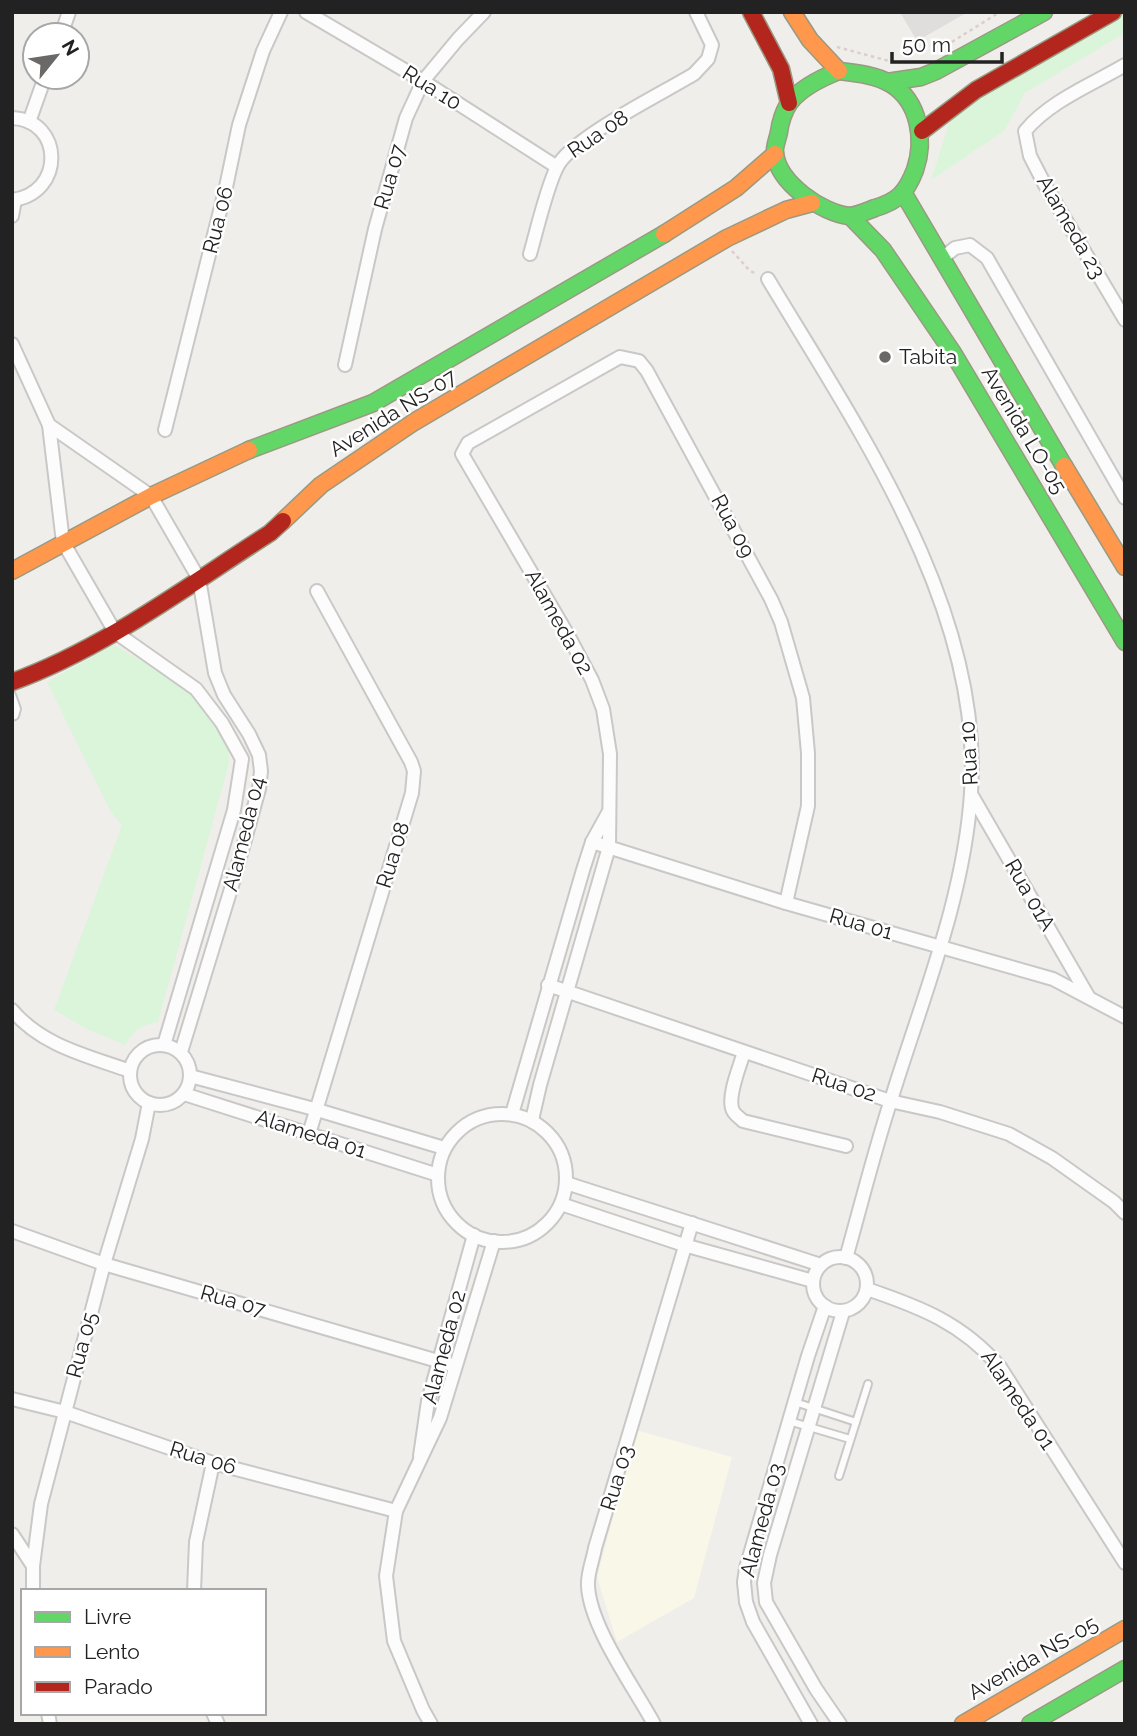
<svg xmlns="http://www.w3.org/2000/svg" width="1137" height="1736" viewBox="0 0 1137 1736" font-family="Raleway,sans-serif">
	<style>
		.residential { fill: #dfdedc }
		.education { fill: #f8f7e8 }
		.park { fill: #daf5da }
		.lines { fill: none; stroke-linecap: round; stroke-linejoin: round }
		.lane-casing { stroke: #c9c8c7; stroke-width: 10 }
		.street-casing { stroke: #c9c8c7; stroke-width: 16 }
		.fast-casing { stroke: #999a82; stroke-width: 19 }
		.slow-casing { stroke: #999a82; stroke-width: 19 }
		.jam-casing { stroke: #999a82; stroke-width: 19 }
		.path { stroke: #dccecd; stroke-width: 2.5; stroke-dasharray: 3.5 3.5; stroke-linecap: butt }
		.lane { stroke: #fdfcfc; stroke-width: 6 }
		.street { stroke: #fdfcfc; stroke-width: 12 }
		.fast { stroke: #63d668; stroke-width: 16 }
		.slow { stroke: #ff974d; stroke-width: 16 }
		.jam { stroke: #b3261e; stroke-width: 16 }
		.poi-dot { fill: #6a6968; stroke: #fff; stroke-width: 2.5 }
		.labels { text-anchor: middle; stroke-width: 5; stroke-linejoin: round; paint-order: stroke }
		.street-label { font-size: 21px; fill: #222; stroke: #fff }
		.poi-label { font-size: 21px; fill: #222; stroke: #fff; text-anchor: start }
	</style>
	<rect width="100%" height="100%" fill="#f0eeeb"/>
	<!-- residential -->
	<path class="residential" d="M900 12H968L917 41Z"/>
	<!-- education -->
	<path class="education" d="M636 1430 732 1457 694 1598 617 1642 597 1577Z"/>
	<!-- park -->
	<g class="park">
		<path d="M1106 12H1125V33L1025 93 1004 131 931 180 954 108Z"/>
		<path d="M114 645 201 695 228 735 229 763 158 1022C141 1025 134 1030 125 1045L85 1028 54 1010 122 825 111 812 47 682Z"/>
	</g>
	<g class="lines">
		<!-- lane casing -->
		<g class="lane-casing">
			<g id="lane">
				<path d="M12 695 17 709 15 716 12 717"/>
				<path d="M795 1402 856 1422"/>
				<path d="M789 1421 850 1439"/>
				<path d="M839 1476 868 1384"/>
			</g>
		</g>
		<!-- street casing -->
		<g class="street-casing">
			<g id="street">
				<path d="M306 12 423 81 557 167"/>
				<path d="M61 35 69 12"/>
				<path d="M1125 65C1091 85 1050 101 1025 131L1030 156 1045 185 1125 320"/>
				<path d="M12 118C64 120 65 194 12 200"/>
				<path d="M29 122 45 77"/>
				<path d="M12 216 15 200"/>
				<path d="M530 254C537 230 546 189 557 167 571 138 663 93 694 74L708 59 712 45 696 12"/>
				<path d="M941 259 955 248 970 245 987 258 1125 498"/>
				<path d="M768 279C858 429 984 610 971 793 964 899 922 999 891 1100 874 1152 861 1205 846 1258"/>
				<path d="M12 344 49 425 63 542 115 632 196 689 222 723 242 759 234 810 164 1045"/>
				<path d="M345 365 375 229 406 118 423 81 458 39 484 12"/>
				<path d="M49 425 151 496 199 579 215 673 224 695 249 734 259 755 261 771 259 789 234 879 181 1052"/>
				<path d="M165 430 226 187 239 125 263 51 281 12"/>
				<path d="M971 794 1088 996"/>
				<path d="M592 842 786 903 1053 979 1125 1017"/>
				<path d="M548 985 890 1101 940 1112 1009 1134 1052 1158 1114 1202 1125 1213"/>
				<path d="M12 1010C42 1046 88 1056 130 1071"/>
				<circle cx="160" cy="1075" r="30"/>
				<path d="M744 1052C740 1066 728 1094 732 1108 733 1114 739 1117 743 1121L846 1146"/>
				<path d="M190 1076 314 1109 444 1148"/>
				<path d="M184 1094 438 1175"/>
				<path d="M512 1114 583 870 592 842 608 813"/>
				<circle cx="502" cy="1178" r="64"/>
				<path d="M532 1120 540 1085 609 847 610 754 603 709 592 680 568 635 462 454 468 443 620 357 639 361 647 371 771 599 781 622 803 698 808 753V806L786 903"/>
				<path d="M309 1134 412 793 414 771 411 762 317 591"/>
				<path d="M566 1183 821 1265"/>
				<path d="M561 1204 684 1245 813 1281"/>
				<path d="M12 1231 104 1264 455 1366"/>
				<circle cx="840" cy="1284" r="27"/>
				<path d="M867 1289C920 1307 962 1323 1000 1367L1125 1563"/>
				<path d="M12 1399 65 1412 213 1463 396 1511"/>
				<path d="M420 1456 428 1401 474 1235"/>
				<path d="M12 1534 33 1566"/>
				<path d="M33 1591V1566L41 1504 104 1264 142 1139 149 1103"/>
				<path d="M194 1591 196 1542 213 1463"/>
				<path d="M48 1713 50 1724"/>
				<path d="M213 1713 218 1724"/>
				<path d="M431 1724 423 1710 394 1641 386 1576 396 1511 440 1418 494 1241"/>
				<path d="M654 1724C634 1687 590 1627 588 1586 587 1574 593 1560 595 1548L692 1223"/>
				<path d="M811 1724 753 1622 746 1602 744 1582 746 1568 808 1356 825 1306"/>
				<path d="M840 1724 816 1689 766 1602 764 1583 770 1555 843 1312"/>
			</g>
		</g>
		<!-- fast casing -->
		<g class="fast-casing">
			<g id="fast">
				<path d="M839 71C856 73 876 75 891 84 920 102 925 141 915 170 906 193 898 201 875 208 867 211 856 216 849 216 822 213 778 183 775 153 774 147 778 138 779 132 780 123 784 110 790 102 802 87 821 78 839 71Z"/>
				<path d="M887 82 921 77 936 71 1044 12"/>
				<path d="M904 194 1064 466"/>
				<path d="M850 216 883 250 953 353 1125 642"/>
				<path d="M249 450 373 403 664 234"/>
				<path d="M1030 1724 1125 1669"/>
			</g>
		</g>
		<!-- slow casing -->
		<g class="slow-casing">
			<g id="slow">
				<path d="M792 12 810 40 839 71"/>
				<path d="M664 234 736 188 775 154"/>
				<path d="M1064 466 1125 567"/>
				<path d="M283 521 321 485 414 422 727 238 786 210 812 203"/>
				<path d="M12 571 151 496 249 450"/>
				<path d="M963 1724 1125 1629"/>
			</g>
		</g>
		<!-- jam casing -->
		<g class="jam-casing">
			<g id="jam">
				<path d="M751 12 781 69 789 103"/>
				<path d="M922 131 976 90 1113 12"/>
				<path d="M12 682C105 648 187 586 270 533L283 521"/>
			</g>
		</g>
		<!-- path -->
		<g class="path">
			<path d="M837 47 893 62 906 63"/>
			<path d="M934 53 1000 12"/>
			<path d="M732 251 750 271 757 274"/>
		</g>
		<!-- lane -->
		<use href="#lane" class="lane"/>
		<!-- street -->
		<use href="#street" class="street"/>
		<!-- fast -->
		<use href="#fast" class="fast"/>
		<!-- slow -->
		<use href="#slow" class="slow"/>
		<!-- jam -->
		<use href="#jam" class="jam"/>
	</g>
	<!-- markers -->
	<circle class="poi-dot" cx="885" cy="357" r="7"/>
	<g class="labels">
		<!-- street labels -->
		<g class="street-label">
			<text transform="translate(432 88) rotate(32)" y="7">Rua 10</text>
			<text transform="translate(598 134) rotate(-34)" y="7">Rua 08</text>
			<text transform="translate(390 177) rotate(-74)" y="7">Rua 07</text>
			<text transform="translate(218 220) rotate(-76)" y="7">Rua 06</text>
			<text transform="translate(1071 227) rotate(60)" y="7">Alameda 23</text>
			<text transform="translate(393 413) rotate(-32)" y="7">Avenida NS-07</text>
			<text transform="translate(1024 430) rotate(59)" y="7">Avenida LO-05</text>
			<text transform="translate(733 526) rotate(62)" y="7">Rua 09</text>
			<text transform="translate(559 622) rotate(61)" y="7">Alameda 02</text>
			<text transform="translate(969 753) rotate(-93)" y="7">Rua 10</text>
			<text transform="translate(244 834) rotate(-76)" y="7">Alameda 04</text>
			<text transform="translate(393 855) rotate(-73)" y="7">Rua 08</text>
			<text transform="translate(1030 895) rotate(60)" y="7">Rua 01A</text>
			<text transform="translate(861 924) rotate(16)" y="7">Rua 01</text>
			<text transform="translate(844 1085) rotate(18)" y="7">Rua 02</text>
			<text transform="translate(311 1134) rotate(18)" y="7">Alameda 01</text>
			<text transform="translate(233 1301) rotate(16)" y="7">Rua 07</text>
			<text transform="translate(82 1345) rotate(-75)" y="7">Rua 05</text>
			<text transform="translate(444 1347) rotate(-75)" y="7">Alameda 02</text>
			<text transform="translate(1018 1400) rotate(56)" y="7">Alameda 01</text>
			<text transform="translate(203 1458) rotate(17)" y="7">Rua 06</text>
			<text transform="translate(617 1478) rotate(-73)" y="7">Rua 03</text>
			<text transform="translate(762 1520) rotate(-75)" y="7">Alameda 03</text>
			<text transform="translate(1033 1658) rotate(-30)" y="7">Avenida NS-05</text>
		</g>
		<!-- poi labels -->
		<g class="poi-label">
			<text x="899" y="364">Tabita</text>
		</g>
	</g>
	<!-- border -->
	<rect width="1137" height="1736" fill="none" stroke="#222222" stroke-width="28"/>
	<!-- legend -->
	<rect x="21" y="1589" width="245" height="126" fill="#ffffff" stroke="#a7a7a7" stroke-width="2"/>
	<rect x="35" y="1612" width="35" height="10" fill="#63d668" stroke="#a7a7a7" stroke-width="2"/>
	<text x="84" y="1624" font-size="21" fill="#222222">Livre</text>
	<rect x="35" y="1647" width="35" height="10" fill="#ff974d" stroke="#a7a7a7" stroke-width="2"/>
	<text x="84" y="1659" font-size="21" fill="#222222">Lento</text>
	<rect x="35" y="1682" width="35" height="10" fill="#b3261e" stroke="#a7a7a7" stroke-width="2"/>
	<text x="84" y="1694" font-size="21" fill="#222222">Parado</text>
	<!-- north arrow -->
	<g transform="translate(56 56) rotate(60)"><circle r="33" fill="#ffffff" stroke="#a7a7a7" stroke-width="2"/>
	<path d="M0-5L12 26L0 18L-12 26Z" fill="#6a6968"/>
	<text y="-10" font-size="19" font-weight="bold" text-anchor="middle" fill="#222222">N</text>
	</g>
	<!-- scale -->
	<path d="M892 52v10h110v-10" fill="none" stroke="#222222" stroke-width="3.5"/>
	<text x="902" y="52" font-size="21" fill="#222222" stroke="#ffffff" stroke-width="5" paint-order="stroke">50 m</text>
</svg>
